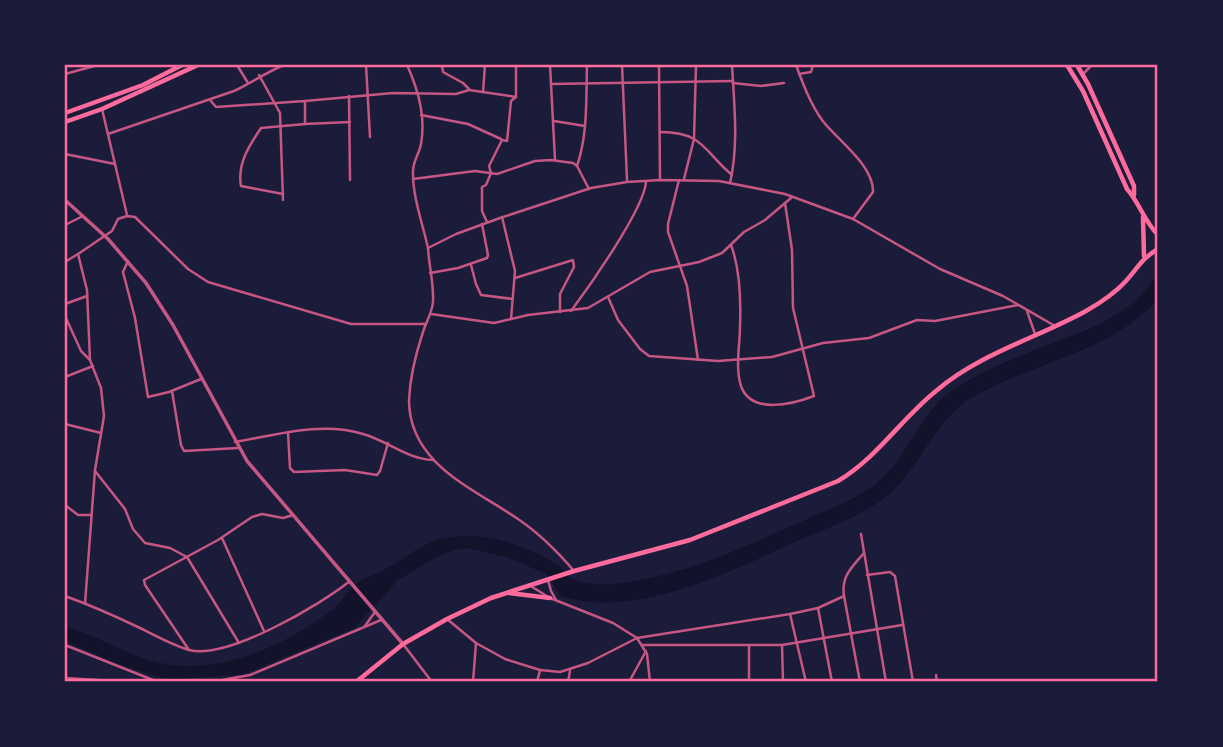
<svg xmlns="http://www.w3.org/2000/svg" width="1223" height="747" viewBox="0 0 1223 747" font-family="Overpass,sans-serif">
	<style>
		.water { fill: #12122b }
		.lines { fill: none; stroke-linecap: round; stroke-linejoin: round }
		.minor { stroke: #c65784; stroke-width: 2.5 }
		.tertiary { stroke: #c65784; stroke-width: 3.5 }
		.secondary { stroke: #ff6b9d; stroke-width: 4.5 }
		.primary { stroke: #ff6b9d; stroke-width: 4.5 }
		.neatline { fill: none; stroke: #ff6b9d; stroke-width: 2.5 }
	</style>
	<rect width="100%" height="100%" fill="#1b1b3a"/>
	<!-- water -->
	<path class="water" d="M1158 273V300C1107 354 1035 361 973 397 933 420 922 467 887 496 862 516 827 528 797 541 729 572 636 620 560 596L547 574 503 556 466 548 454 550 438 556 397 581 354 628 244 674 169 680 121 665 65 641V627C101 636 134 660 171 665 226 672 291 643 333 609 343 601 348 589 359 582 370 575 382 571 393 565 408 555 425 543 442 539 483 530 521 543 556 564 562 567 564 573 569 577 578 584 600 585 612 584 682 577 744 547 807 519 831 508 859 499 879 481 912 452 920 409 959 386 984 371 1012 359 1039 348 1072 336 1106 325 1134 302 1144 294 1151 283 1158 273Z"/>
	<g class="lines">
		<!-- minor -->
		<g class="minor">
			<path d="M237 65 248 83"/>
			<path d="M366 65 370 137"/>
			<path d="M407 65C418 89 426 117 421 144 419 155 412 162 413 174 413 198 423 225 428 248"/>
			<path d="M442 65 443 72 463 83 469 89"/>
			<path d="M550 65 555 160"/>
			<path d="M622 65 627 180"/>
			<path d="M659 65 660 180"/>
			<path d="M796 65C803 84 810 103 822 120 837 140 874 165 873 192L853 219"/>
			<path d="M65 74 98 65"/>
			<path d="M799 74 811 72 813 65"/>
			<path d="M1083 74 1092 65"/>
			<path d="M259 75 280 113 283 200"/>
			<path d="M733 83 761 86 784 83"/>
			<path d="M551 84 733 81"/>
			<path d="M483 92 485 65"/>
			<path d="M349 96 350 180"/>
			<path d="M210 100 216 107 305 101V124L261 128C249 146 237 164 241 186L283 194"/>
			<path d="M305 101 393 93 456 94 469 90 516 97"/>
			<path d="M102 109 127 215"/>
			<path d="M421 115 468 124 501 139"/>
			<path d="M554 121 585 126"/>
			<path d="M305 124 350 122"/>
			<path d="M661 132C704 132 704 152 732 175"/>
			<path d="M108 134 234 91C251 83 265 73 284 65"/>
			<path d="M65 154 115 164"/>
			<path d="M577 166C588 134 586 98 587 65"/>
			<path d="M413 179 475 171 497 174 535 161 551 160 573 163 577 166 589 189"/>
			<path d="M684 179 694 139 696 65"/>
			<path d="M679 180 668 224V232L687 286 698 360"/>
			<path d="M730 183C739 144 734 104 732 65"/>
			<path d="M502 217 515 271 511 319"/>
			<path d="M487 222 482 211V187L486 185 491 173 489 166 502 140 507 141 511 101 516 97V65"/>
			<path d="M65 225 83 216"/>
			<path d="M731 245C740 269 741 300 740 326 740 345 735 367 741 386 751 415 793 404 814 396L793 308 792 250 785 203"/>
			<path d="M128 261 123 272 135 318 148 397 169 392 201 379"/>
			<path d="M65 262 78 254"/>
			<path d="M471 265 476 284 481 295 513 299"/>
			<path d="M430 273 458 268 487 258 488 255 482 224"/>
			<path d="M515 278 573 260 574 267 560 294V312"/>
			<path d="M608 297 618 320 640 349 649 356 718 361 772 357 823 343 869 338 917 320 935 321 1018 305"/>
			<path d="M65 304 87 296"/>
			<path d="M571 311C589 287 644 209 646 182"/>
			<path d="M1027 311 1035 334"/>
			<path d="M431 314 494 323 528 315 588 308 650 272 699 262 722 253 744 232 765 220 791 198"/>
			<path d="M65 316 81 351 90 360"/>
			<path d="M65 377 93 366"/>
			<path d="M172 391 181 445 184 451 238 448"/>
			<path d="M65 424 101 433"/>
			<path d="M288 433 290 468 294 472 345 470 377 475 380 471 388 443"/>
			<path d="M235 442C276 435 322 421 363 434 388 441 407 459 433 460"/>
			<path d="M95 471 125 509 133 529 145 543 170 548 187 557 239 643"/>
			<path d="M65 505 78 515H91"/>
			<path d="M861 534 886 682"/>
			<path d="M222 538 264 631"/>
			<path d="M574 571C557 551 538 532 515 517 472 488 409 463 409 400 410 378 416 353 423 332 426 322 432 313 433 302 434 284 429 266 428 248L456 234 500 218 591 188 627 182 660 180 719 181 785 194 853 219 940 269 1003 296 1055 326"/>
			<path d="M867 575 890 572 895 576 913 682"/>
			<path d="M548 580 551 591 556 600"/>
			<path d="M529 585 550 598 613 623 637 638 647 654 650 682"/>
			<path d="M65 596C90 605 115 616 140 628 156 636 172 645 189 650 227 660 320 605 350 581"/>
			<path d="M844 596 860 682"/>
			<path d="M85 604 95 470 104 416 101 388 90 360 87 290 78 254 112 231 118 219 127 216 135 217 188 269 208 282 351 324H425"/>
			<path d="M818 608 832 682"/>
			<path d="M790 614 806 682"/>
			<path d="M447 619 476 643 505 659 540 670 560 672 588 663 637 638 790 614 818 608 844 596C841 576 852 567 864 553"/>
			<path d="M365 626 375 612"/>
			<path d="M403 644 432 682"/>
			<path d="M65 645 158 682"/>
			<path d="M642 645H782L902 625"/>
			<path d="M749 645V682"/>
			<path d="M782 645 783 682"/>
			<path d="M189 650 145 585 144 580 218 540 252 517 262 514 283 518 293 515"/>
			<path d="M936 675 937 682"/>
			<path d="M65 678 130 682"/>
			<path d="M211 682 250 675 381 620"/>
			<path d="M473 682 476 643"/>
			<path d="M537 682 540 670"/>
			<path d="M568 682 570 671"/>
			<path d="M629 682 646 651"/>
		</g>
		<!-- tertiary -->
		<path class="tertiary" d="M65 200 108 239 146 283 173 325 247 461 403 644"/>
		<!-- secondary -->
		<g class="secondary">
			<path d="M1143 217 1144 256"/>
			<path d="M509 593 550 598"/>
			<path d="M356 682 403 644 447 619 491 598 574 571 690 540 838 481C877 458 901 419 936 391 979 354 1037 338 1086 311 1100 303 1114 294 1125 282 1138 268 1141 259 1158 249"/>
		</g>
		<!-- primary -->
		<g class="primary">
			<path d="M1067 65 1083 91 1127 189C1139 202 1144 221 1158 235"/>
			<path d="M1077 65 1088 84 1134 186V195"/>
			<path d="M65 113 143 85 182 65"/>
			<path d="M65 122 102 109 198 65"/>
		</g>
	</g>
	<!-- border -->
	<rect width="1223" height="747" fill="none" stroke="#1b1b3a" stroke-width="133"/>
	<rect x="66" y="66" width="1090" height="614" class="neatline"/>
</svg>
